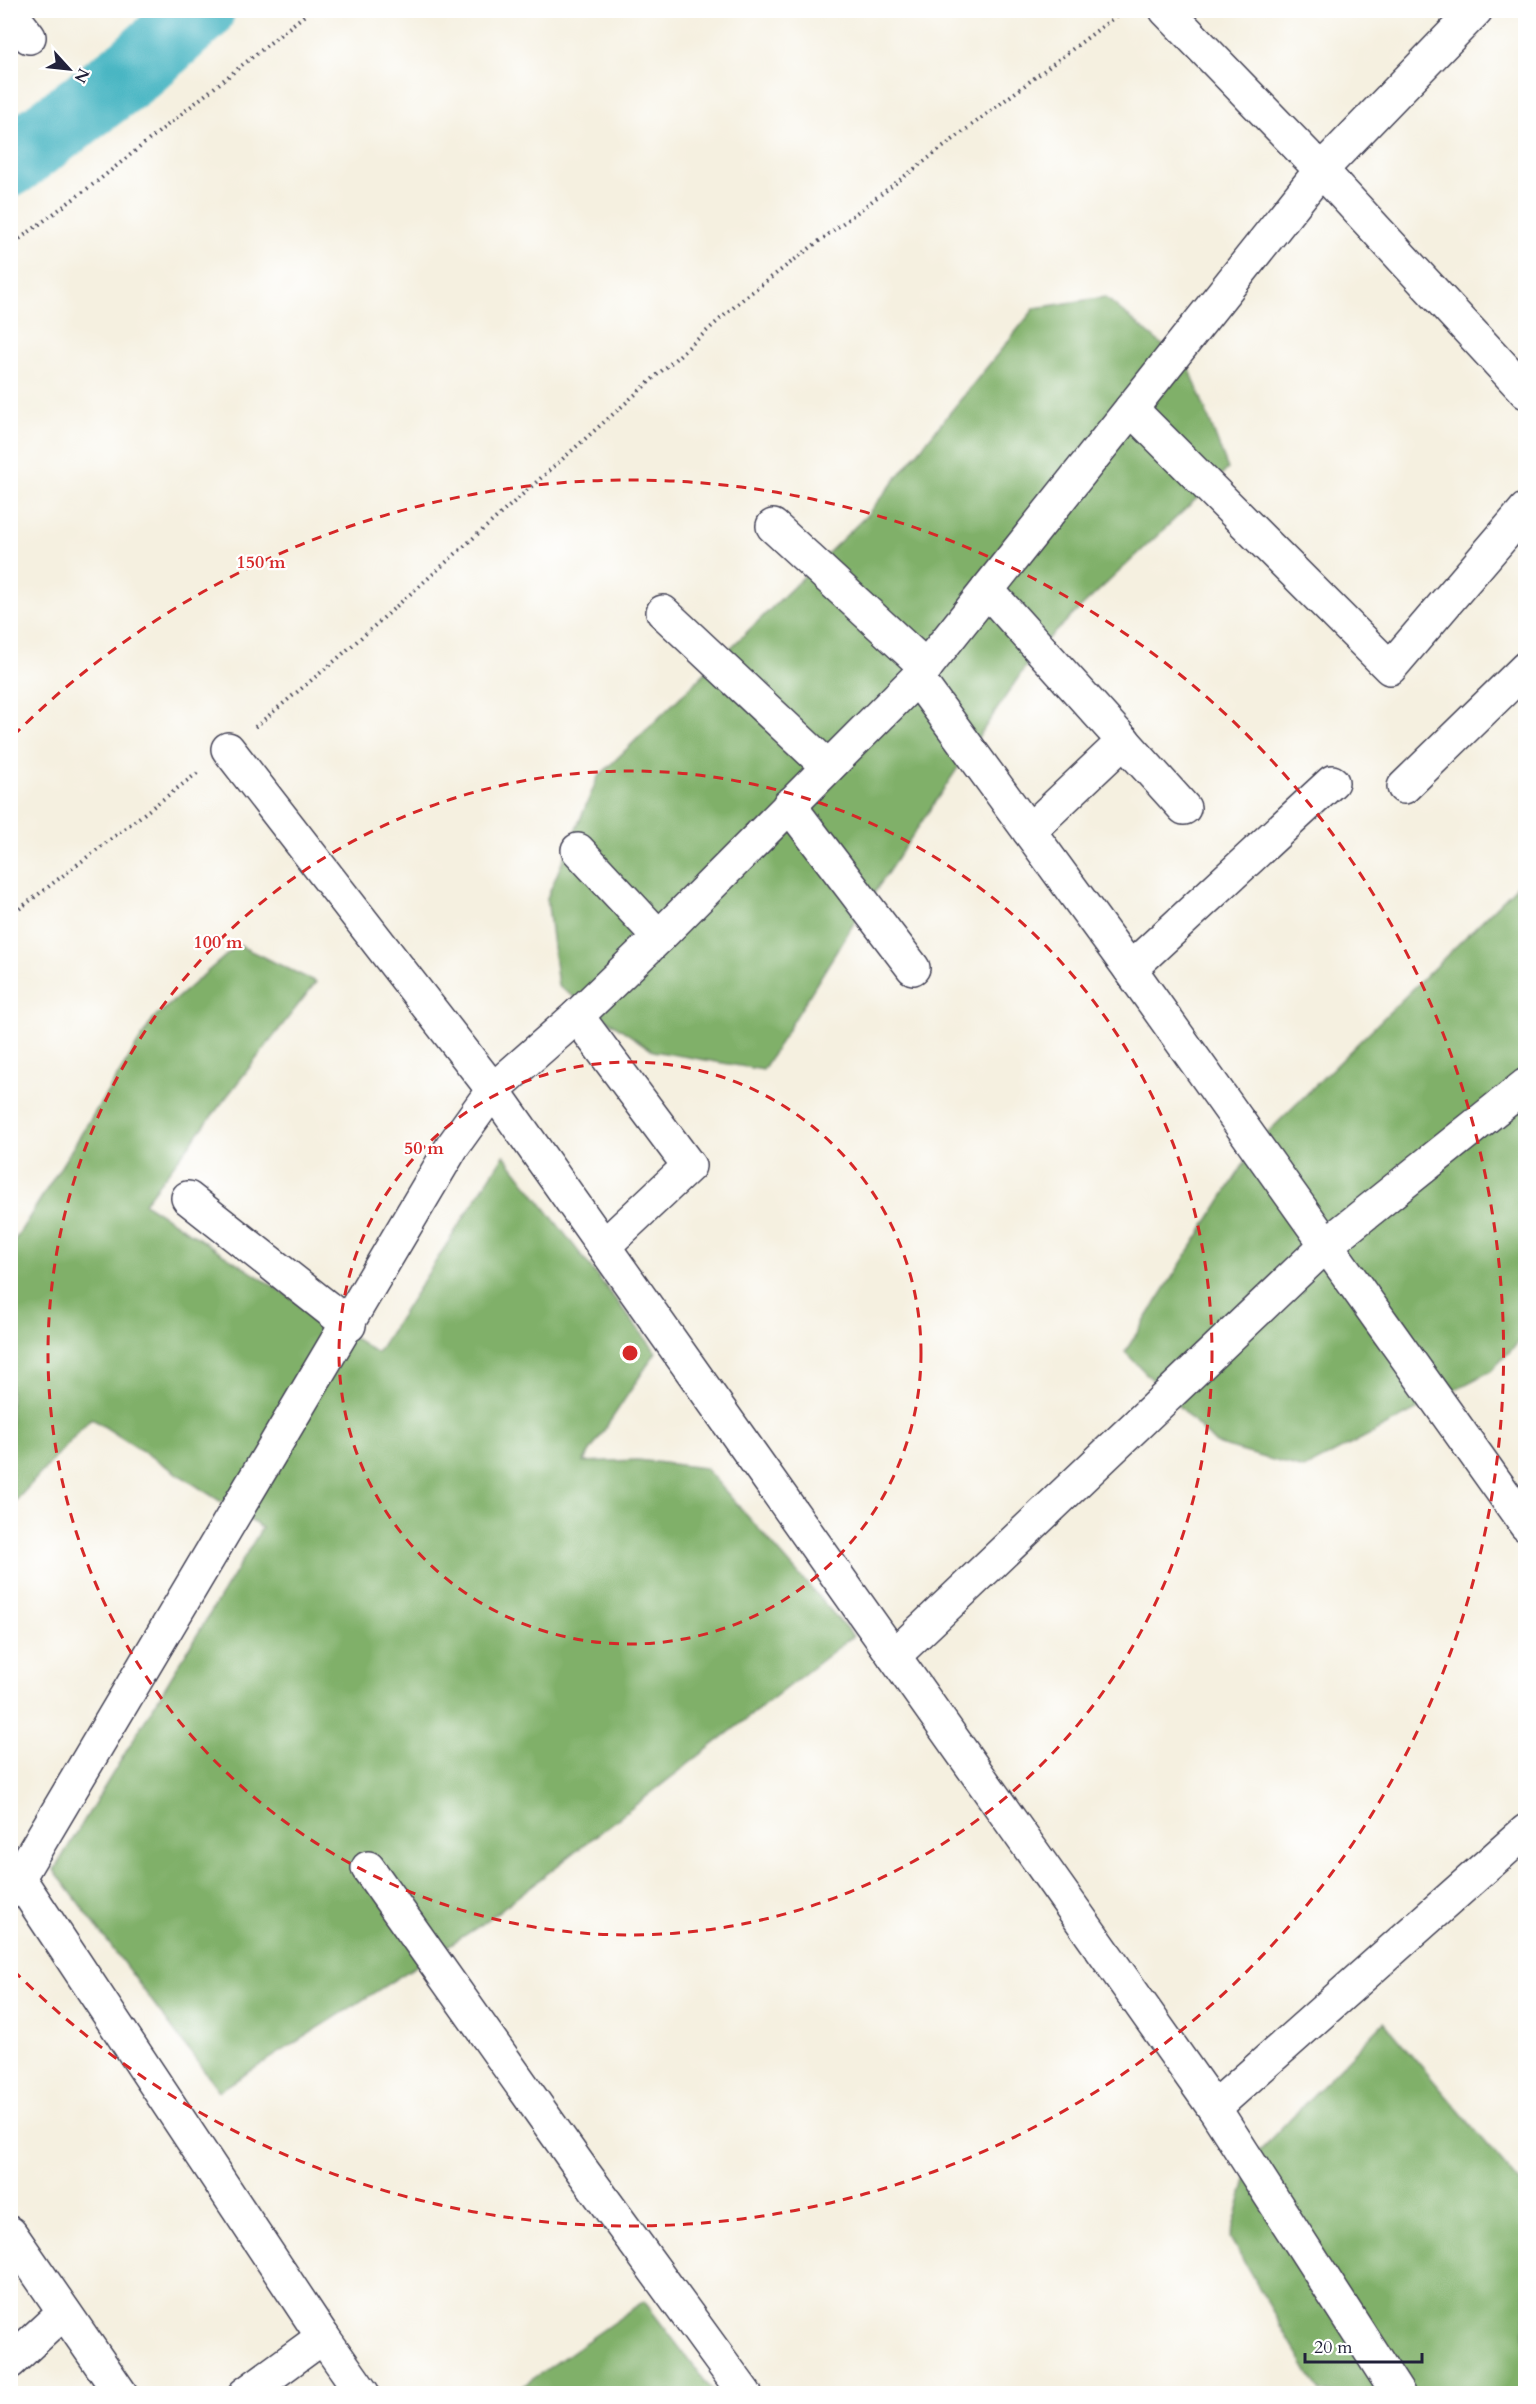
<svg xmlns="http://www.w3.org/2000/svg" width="1536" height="2404" viewBox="0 0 1536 2404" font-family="Cardo,serif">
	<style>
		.forest { fill: #80b069; stroke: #516952; stroke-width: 1.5 }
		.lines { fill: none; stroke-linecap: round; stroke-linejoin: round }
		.river { stroke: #48b6c3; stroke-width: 70 }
		.minor-casing { stroke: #424154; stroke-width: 36 }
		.path { stroke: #424154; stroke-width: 4; stroke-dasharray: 1.5 4.5; stroke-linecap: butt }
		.minor { stroke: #fff; stroke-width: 33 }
		.ring { fill: none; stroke: #d62828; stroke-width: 3; stroke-dasharray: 10 8 }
		.centre { fill: #d62828; stroke: #fff; stroke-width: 3 }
		.ring-label { font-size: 18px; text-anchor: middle; font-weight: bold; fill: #d62828; stroke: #fff; stroke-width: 4.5; stroke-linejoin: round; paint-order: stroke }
	</style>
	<rect width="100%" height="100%" fill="#fff"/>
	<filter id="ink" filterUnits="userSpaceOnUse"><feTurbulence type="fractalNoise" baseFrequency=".0167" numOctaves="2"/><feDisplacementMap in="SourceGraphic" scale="12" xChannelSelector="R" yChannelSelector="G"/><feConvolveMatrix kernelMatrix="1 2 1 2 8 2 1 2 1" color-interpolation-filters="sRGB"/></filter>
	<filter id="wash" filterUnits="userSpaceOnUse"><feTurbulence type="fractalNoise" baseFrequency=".008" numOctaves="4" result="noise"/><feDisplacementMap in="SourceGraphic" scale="24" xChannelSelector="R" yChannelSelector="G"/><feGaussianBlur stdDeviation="1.35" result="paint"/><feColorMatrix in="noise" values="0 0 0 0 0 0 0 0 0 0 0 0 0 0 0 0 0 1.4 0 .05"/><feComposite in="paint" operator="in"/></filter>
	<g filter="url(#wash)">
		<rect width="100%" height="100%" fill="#f5f0e0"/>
		<!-- forest -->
		<g class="forest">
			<path d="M1105 297 1189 367 1228 469 1038 648 854 923 763 1070 653 1051 558 986 547 898 598 777 866 516 1035 308Z"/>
			<path d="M1525 878V1336L1491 1371 1304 1469 1216 1444 1125 1352 1257 1143Z"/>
			<path d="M238 945 316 982 144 1203 377 1353 504 1155 656 1352 583 1462 638 1460 705 1468 853 1636 481 1925 219 2091 54 1870 262 1528 91 1418 11 1506 10 1248 153 1019Z"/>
			<path d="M1384 2022 1525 2189V2393H1320L1230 2238 1252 2158Z"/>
			<path d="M644 2301 714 2393H513Z"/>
		</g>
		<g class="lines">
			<!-- river -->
			<path class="river" d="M10 162 135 69 200 10"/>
		</g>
	</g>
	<g filter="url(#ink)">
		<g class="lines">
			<!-- minor casing -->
			<g class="minor-casing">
				<g id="minor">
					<path d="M1166 10 1321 170 1526 392"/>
					<path d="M10 12 29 37"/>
					<path d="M1131 409 1390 668 1526 509"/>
					<path d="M773 526 926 667"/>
					<path d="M987 590 1184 808"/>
					<path d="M663 612 828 767"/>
					<path d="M917 678 1130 969 1526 1525"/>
					<path d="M228 749 493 1090 1214 2108 1398 2394"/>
					<path d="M1404 787 1526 668"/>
					<path d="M789 805 913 968"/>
					<path d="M1029 831 1124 741"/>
					<path d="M578 850 659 937"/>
					<path d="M1130 969 1332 782"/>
					<path d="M577 1016 689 1166 604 1246"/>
					<path d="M188 1198 349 1325"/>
					<path d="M894 1656 1326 1245 1526 1085"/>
					<path d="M368 1868 584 2173 745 2394"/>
					<path d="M18 1877 323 2337 363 2394"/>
					<path d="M10 1892 452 1147 493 1090 577 1016 659 937 917 678 1321 170 1476 10"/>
					<path d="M1214 2108 1526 1831"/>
					<path d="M10 2233 121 2394"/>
					<path d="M10 2362 64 2312"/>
					<path d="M245 2394 323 2337"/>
				</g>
			</g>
			<!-- path -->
			<g class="path">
				<path d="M10 246 99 180 311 10"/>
				<path d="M255 727 337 659 744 298 1124 10"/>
				<path d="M10 916 200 771"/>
			</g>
			<!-- minor -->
			<use href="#minor" class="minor"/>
		</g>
	</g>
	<!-- distance rings -->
	<g class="ring">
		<circle cx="630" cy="1353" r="291"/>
		<circle cx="630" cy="1353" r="582"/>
		<path d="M13 736A873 873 0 1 1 13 1970"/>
	</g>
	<circle cx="630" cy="1353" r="9" class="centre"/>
	<g class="ring-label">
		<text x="261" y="568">150 m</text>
		<text x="218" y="948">100 m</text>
		<text x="424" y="1154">50 m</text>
	</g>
	<!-- margin -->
	<rect width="1536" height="2404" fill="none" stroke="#fff" stroke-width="36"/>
	<!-- north arrow -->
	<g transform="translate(69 69) rotate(117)" stroke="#ffffff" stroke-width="4.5" paint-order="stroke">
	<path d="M0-4.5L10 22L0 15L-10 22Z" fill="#22223b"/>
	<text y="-9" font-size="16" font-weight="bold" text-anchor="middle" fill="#22223b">N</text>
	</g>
	<!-- scale -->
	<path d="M1305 2353v9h117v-9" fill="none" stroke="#22223b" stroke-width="3"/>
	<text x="1314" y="2353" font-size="18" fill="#22223b" stroke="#ffffff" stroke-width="4.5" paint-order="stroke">20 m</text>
</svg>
